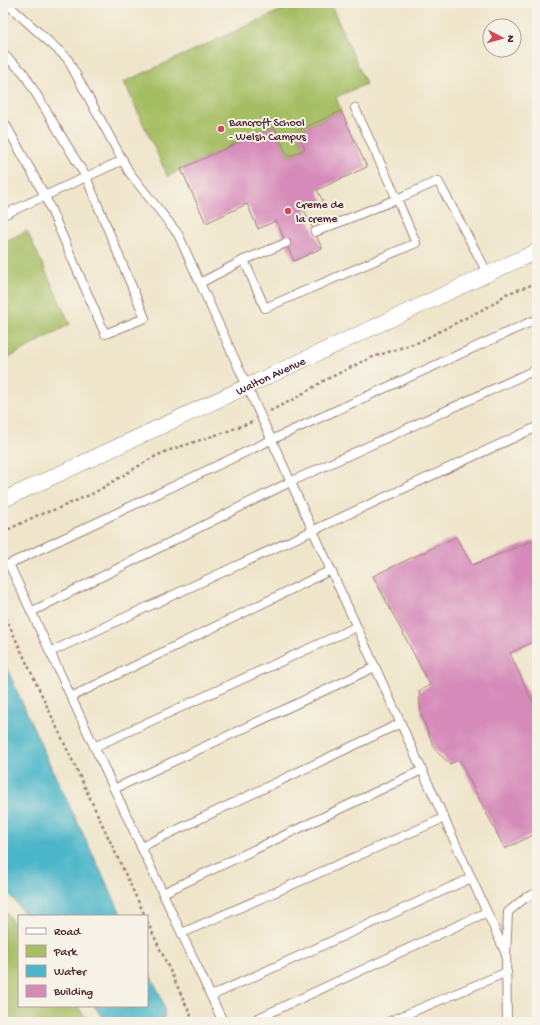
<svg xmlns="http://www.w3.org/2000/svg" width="540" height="1025" viewBox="0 0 540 1025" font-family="'Gochi Hand',sans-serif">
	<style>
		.green { fill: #a6be64; stroke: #786e48 }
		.water { fill: #4cb6c9; stroke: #4b6a7a }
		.building { fill: #d58ab9 }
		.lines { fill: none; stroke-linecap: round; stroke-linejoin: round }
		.lane-casing { stroke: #9c827a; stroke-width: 10 }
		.street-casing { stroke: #9c827a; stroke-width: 16 }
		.path { stroke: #9c827a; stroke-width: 2.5; stroke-dasharray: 3 3; stroke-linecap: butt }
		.lane { stroke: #fff; stroke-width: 8 }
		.street { stroke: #fff; stroke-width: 15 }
		.poi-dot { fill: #d1495b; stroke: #f7f3e8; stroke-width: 1.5 }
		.labels { text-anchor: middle; stroke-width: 4; stroke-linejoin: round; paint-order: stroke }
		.poi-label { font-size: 12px; fill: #4a1f2b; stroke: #f7f3e8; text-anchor: start }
		.street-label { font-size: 12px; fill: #4a1f2b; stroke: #f7f3e8 }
	</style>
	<rect width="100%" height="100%" fill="#f7f3e8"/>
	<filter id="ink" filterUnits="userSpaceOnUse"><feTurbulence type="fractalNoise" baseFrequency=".025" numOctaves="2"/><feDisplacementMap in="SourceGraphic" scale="8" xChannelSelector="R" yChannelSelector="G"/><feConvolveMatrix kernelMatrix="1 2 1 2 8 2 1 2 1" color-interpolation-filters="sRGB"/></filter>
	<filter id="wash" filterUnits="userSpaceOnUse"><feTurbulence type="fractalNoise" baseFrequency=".012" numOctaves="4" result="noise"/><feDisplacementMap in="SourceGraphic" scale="16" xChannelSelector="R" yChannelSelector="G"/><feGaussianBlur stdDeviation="0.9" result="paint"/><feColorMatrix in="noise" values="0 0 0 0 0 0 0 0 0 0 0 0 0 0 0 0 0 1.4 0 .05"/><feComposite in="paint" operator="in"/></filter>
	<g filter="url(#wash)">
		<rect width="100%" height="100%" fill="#efe5ca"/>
		<!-- green -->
		<g class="green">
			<path d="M297 3H330L366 84 336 97 341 111 297 131 305 149 288 157 274 126 181 169 168 177 124 82Z"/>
			<path d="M27 231 70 324 3 361V242Z"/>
			<path d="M3 909 19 930V1006H77L89 1022H3Z"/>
		</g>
		<!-- water -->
		<g class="water">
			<path d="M3 660 51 767 122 916H26L3 885Z"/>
			<path d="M147 969C154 984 169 1005 163 1022H107L94 1006H147Z"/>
		</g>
		<g id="blocks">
			<!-- building -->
			<g class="building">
				<path d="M341 111 367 167 317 190 323 201 304 210 322 248 294 261 276 221 258 229 247 204 206 223 181 169 274 126 288 157 305 149 297 131Z"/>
				<path d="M456 537 472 565 537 539V640L510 653 537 712V833L505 849 459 760 450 764 435 750 421 714 419 691 430 685 373 576Z"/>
			</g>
		</g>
	</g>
	<g filter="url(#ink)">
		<use href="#blocks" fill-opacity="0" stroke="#9c827a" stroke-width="1"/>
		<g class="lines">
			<!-- lane casing -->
			<g class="lane-casing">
				<g id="lane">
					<path d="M6 3 67 58 129 172 178 234 200 283 244 260 265 308 416 243 397 199 438 181 488 274"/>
					<path d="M3 54 23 72 86 177 145 318 105 334 45 196 3 120"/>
					<path d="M3 215 123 160"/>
					<path d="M315 232 397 199 355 108"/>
					<path d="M244 260 286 243"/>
					<path d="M200 283 506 954"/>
					<path d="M31 612 290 482 537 369"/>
					<path d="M50 652 537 427"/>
					<path d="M71 697 331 570"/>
					<path d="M94 747 356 627"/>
					<path d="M114 789 375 667"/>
					<path d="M141 847 401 723"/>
					<path d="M163 893 422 770"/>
					<path d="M182 933 444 818"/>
					<path d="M211 996 471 878"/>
					<path d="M223 1022 9 564 271 440 537 319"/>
					<path d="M250 1022 487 912"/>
					<path d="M388 1022 507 972"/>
					<path d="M507 1022 506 954 508 912 525 898 537 893"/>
				</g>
			</g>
			<!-- street casing -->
			<g class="street-casing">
				<g id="street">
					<path id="s1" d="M3 500 537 251"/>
				</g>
			</g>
			<!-- path -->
			<g class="path">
				<path d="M270 411 294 399 325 380 370 358 419 342 493 304 506 294 537 283"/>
				<path d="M3 532 36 516 59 508 94 493 152 458 167 451 228 431 252 422"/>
				<path d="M3 612 145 916"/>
				<path d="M147 921 194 1022"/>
			</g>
			<!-- lane -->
			<use href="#lane" class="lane"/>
			<!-- street -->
			<use href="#street" class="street"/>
		</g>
	</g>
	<!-- markers -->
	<g class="poi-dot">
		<circle cx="221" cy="129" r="4"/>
		<circle cx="288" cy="211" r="4"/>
	</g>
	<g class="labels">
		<!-- poi labels -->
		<g class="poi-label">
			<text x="229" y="126">Bancroft School<tspan x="229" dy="14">- Welsh Campus</tspan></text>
			<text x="296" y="208">Creme de<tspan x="296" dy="14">la creme</tspan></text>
		</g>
		<!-- street labels -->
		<g class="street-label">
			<text dy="4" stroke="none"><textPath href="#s1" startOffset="295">Walton Avenue</textPath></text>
		</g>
	</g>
	<!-- margin -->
	<rect width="540" height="1025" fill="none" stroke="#f7f3e8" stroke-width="16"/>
	<!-- legend -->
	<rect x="18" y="915" width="130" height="92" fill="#f7f3e8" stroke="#b29e9c"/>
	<rect x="26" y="928" width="20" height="6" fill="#ffffff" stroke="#b29e9c"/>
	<text x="54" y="935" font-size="12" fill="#4a1f2b">Road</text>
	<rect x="26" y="945" width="20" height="12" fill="#a6be64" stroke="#b29e9c"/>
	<text x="54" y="955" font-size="12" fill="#4a1f2b">Park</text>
	<rect x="26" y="965" width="20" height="12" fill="#4cb6c9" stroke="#b29e9c"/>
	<text x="54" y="975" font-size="12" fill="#4a1f2b">Water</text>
	<rect x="26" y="985" width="20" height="12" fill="#d58ab9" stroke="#b29e9c"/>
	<text x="54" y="995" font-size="12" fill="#4a1f2b">Building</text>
	<!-- north arrow -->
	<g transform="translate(502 38) rotate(96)"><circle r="19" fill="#f7f3e8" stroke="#b29e9c"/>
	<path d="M0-3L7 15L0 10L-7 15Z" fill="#d1495b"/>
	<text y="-6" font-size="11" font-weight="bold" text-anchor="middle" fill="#4a1f2b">N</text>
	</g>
</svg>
